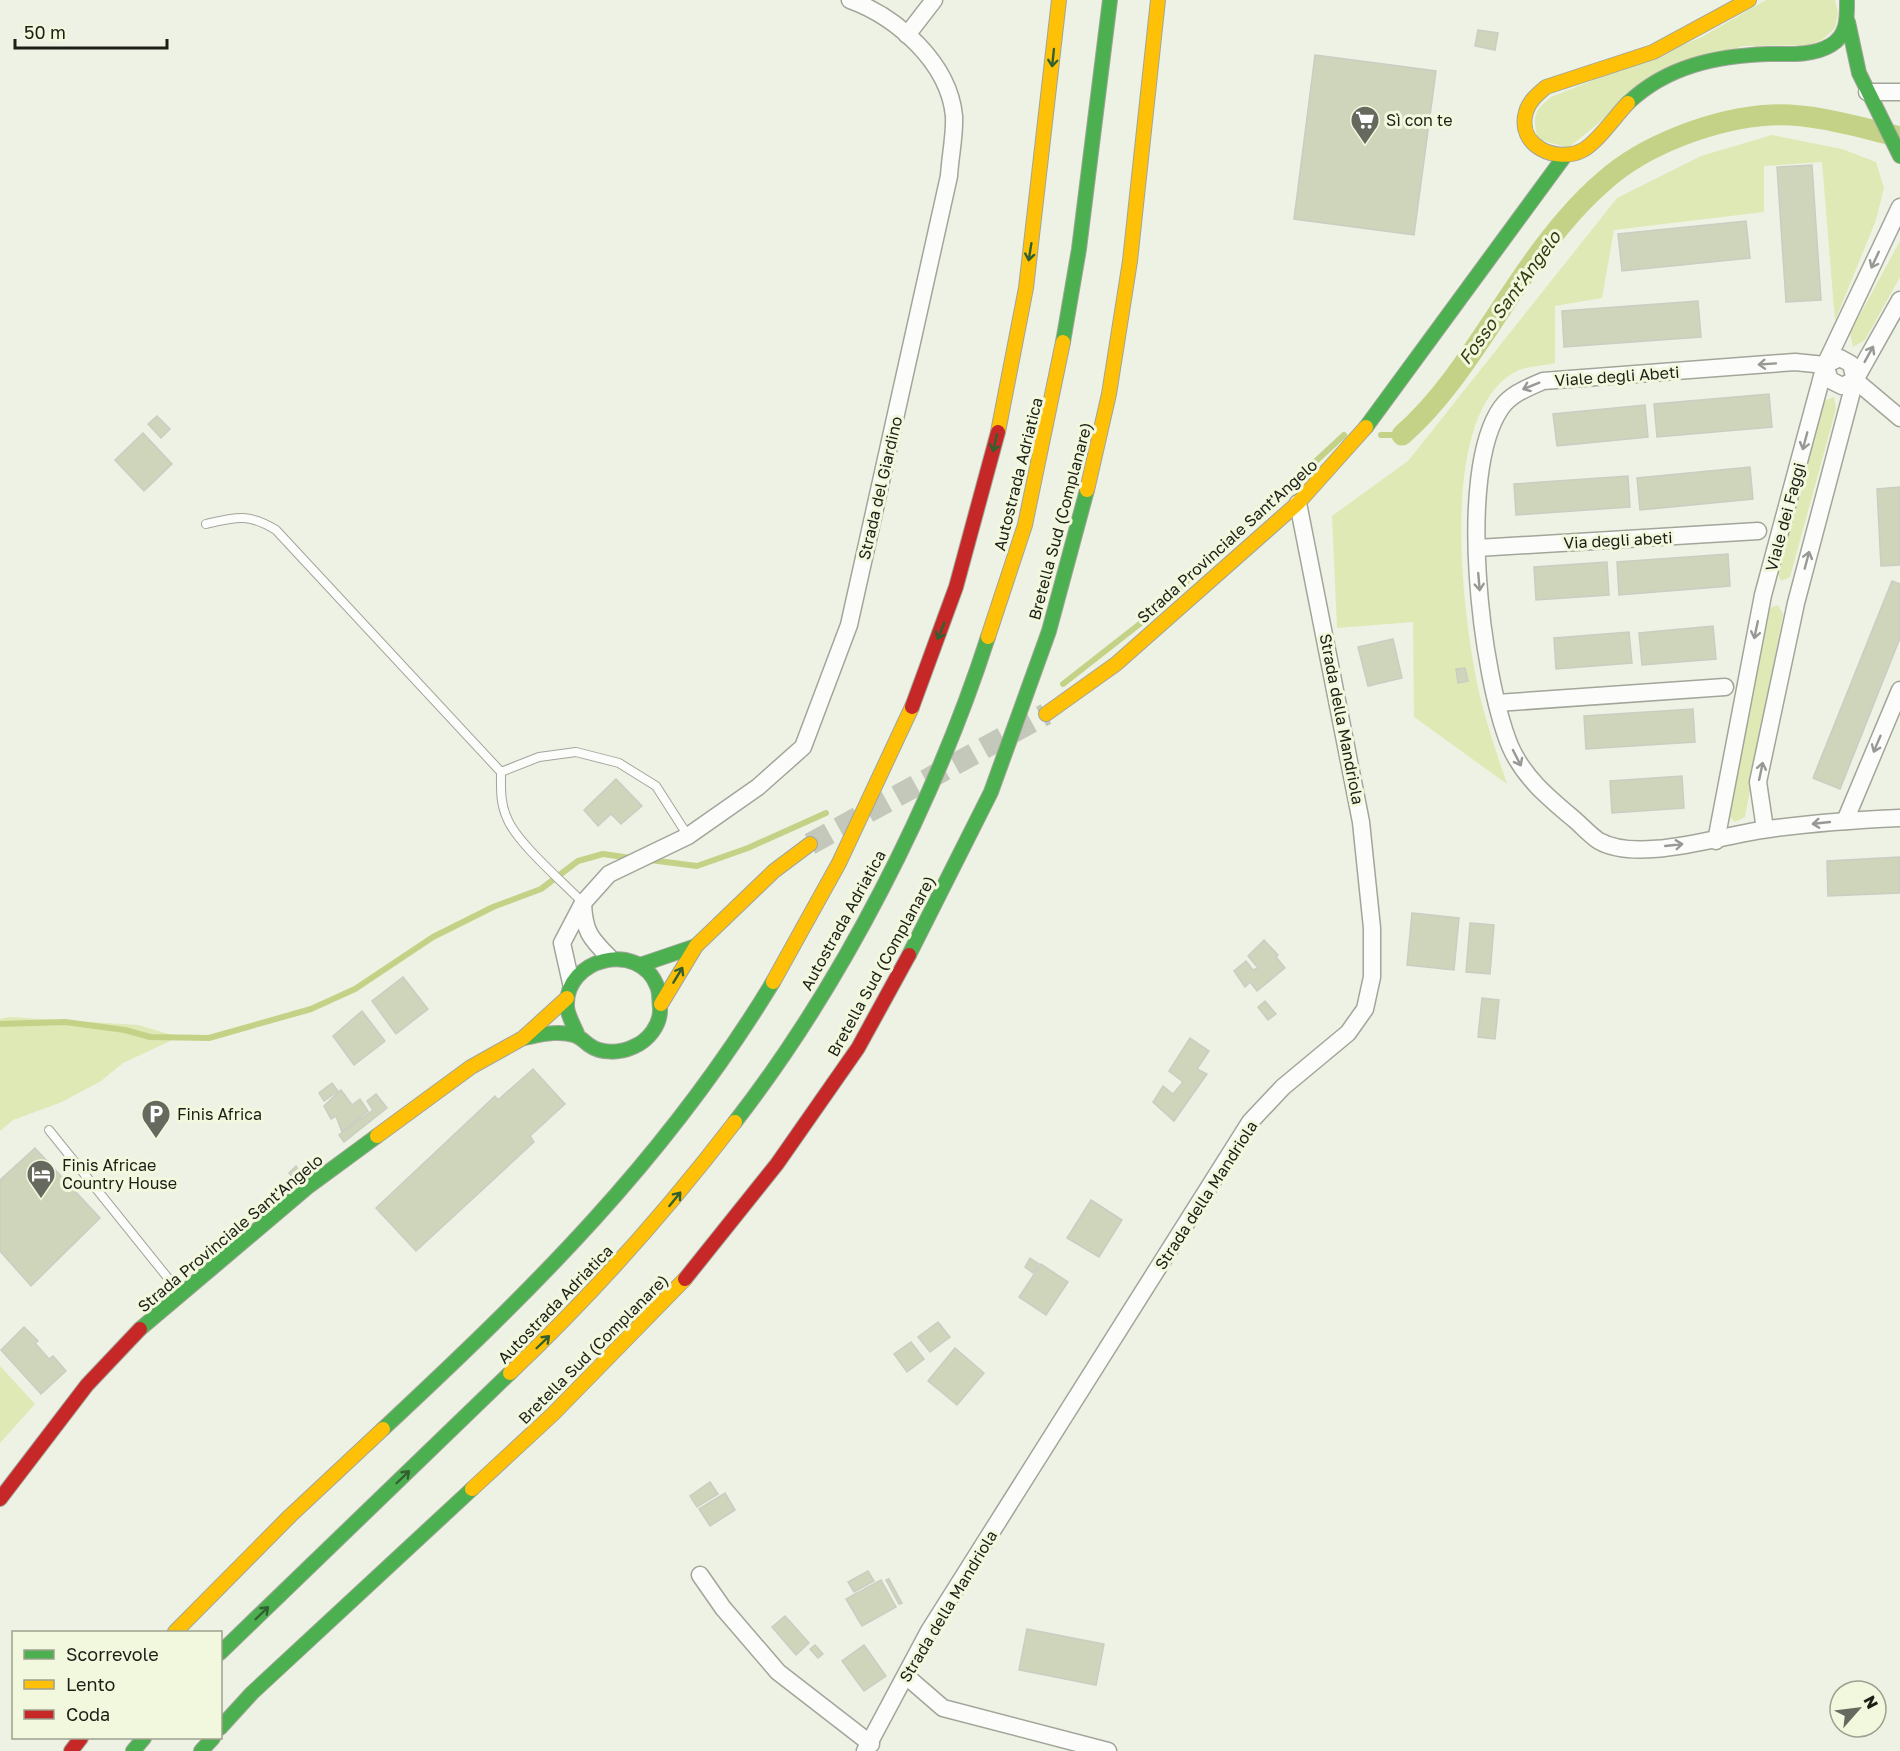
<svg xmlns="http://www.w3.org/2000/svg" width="1900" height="1751" viewBox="0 0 1900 1751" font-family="'Golos Text',sans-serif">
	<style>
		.green { fill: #dee9b6 }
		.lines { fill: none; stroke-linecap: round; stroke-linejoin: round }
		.stream { stroke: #c3d287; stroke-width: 6 }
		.canal { stroke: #c3d287; stroke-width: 21 }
		.building { fill: #cfd5bb; stroke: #cacdc2; stroke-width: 1.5 }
		.secondary-tunnel { stroke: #c4c8bb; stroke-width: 22; stroke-dasharray: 22 11; stroke-linecap: butt }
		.lane-casing { stroke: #a2a59a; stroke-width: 10 }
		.street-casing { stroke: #a2a59a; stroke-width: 19 }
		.fast-casing { stroke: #a2a59a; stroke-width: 16 }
		.slow-casing { stroke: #a2a59a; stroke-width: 16 }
		.jam-casing { stroke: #a2a59a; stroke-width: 16 }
		.lane { stroke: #fcfdfb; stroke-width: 8 }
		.street { stroke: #fcfdfb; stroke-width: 16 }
		.fast { stroke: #4caf50; stroke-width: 14 }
		.slow { stroke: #ffc107; stroke-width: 14 }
		.jam { stroke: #c62828; stroke-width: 14 }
		.oneway { stroke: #326030 }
		.oneway2 { stroke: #989994 }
		.labels { text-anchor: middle; stroke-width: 6; stroke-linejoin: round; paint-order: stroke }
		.poi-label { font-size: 16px; fill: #1d1f16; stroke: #f2f8de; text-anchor: start }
		.street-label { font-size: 16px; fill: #1d1f16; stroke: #f2f8de }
		.water-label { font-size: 18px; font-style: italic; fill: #343c11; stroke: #f2f8de }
	</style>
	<rect width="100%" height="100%" fill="#eef2e4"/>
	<!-- green -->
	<g class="green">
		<path d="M1766 0H1835L1838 13 1835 28 1822 40 1809 45 1742 46 1616 109 1568 148 1538 139C1532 118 1534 110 1551 97L1700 38Z"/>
		<path d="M1772 135 1842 149 1876 162 1884 188 1876 220 1835 321 1822 162 1764 166V212L1614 230 1602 298 1555 306V363C1543 366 1525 366 1515 372 1436 415 1463 619 1479 692 1486 723 1497 754 1507 784L1414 717 1413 622 1337 628 1332 516 1408 461 1617 198 1701 156Z"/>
		<path d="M1900 241V277L1865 340 1853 347 1850 333Z"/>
		<path d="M1834 397 1836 409 1790 577 1781 581 1776 570 1824 401Z"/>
		<path d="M1778 605 1783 614 1745 817 1735 822 1728 815 1770 608Z"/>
		<path d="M9 1017 138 1025 179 1037 123 1063 101 1081 62 1102 13 1120 0 1131V1019Z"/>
		<path d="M0 1366 35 1404 0 1443Z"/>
	</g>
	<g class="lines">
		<!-- stream -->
		<g class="stream">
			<path d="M1381 435H1402"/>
			<path d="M1063 684 1146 619 1344 435"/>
			<path d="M650 860 697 866 748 848 826 813"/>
			<path d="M0 1024 65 1022 125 1030 150 1037 209 1038 311 1009 355 989 433 937 493 907 541 889 578 861 603 854 631 858"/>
		</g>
		<!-- canal -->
		<path class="canal" d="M1402 435C1447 396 1481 338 1515 288 1540 250 1569 211 1604 181 1645 144 1716 118 1771 115 1814 113 1858 127 1900 137"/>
	</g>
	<!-- building -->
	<g class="building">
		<path d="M1478 30 1498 33 1495 50 1475 46Z"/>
		<path d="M1315 55 1436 71 1414 235 1294 219Z"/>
		<path d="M1812 165 1821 300 1786 302 1777 167Z"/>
		<path d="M1746 221 1750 258 1622 271 1618 234Z"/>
		<path d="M1698 301 1701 337 1564 347 1562 311Z"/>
		<path d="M1769 394 1772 427 1657 437 1654 404Z"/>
		<path d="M1645 405 1648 437 1557 446 1553 414Z"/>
		<path d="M157 416 170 429 161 438 148 424Z"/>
		<path d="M143 433 172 464 144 491 115 460Z"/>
		<path d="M1750 467 1753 499 1640 510 1637 478Z"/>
		<path d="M1628 476 1630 507 1516 515 1514 484Z"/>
		<path d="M1900 487V565L1881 566 1877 489Z"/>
		<path d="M1728 554 1730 586 1619 595 1617 562Z"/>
		<path d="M1607 562 1609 595 1536 600 1534 567Z"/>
		<path d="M1892 581 1900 584V638L1840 789 1813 778Z"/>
		<path d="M1713 626 1716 659 1642 665 1639 633Z"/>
		<path d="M1629 632 1632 663 1556 669 1554 638Z"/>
		<path d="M1393 639 1402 678 1368 686 1358 647Z"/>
		<path d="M1465 668 1468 681 1458 683 1456 669Z"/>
		<path d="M1693 709 1695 742 1586 749 1584 716Z"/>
		<path d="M1682 776 1684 808 1612 813 1610 781Z"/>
		<path d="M616 779 642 806 621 824 611 814 598 826 584 810Z"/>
		<path d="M1900 857V893L1828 896 1827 861Z"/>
		<path d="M1412 913 1459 918 1454 970 1407 965Z"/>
		<path d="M1470 923 1494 925 1490 974 1466 972Z"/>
		<path d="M1264 940 1278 955 1276 957 1285 968 1257 991 1250 982 1245 987 1234 971 1246 961 1253 970 1258 968 1248 956Z"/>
		<path d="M403 977 428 1009 396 1034 372 1001Z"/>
		<path d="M1482 998 1499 1000 1495 1039 1478 1037Z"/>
		<path d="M1265 1001 1276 1014 1268 1020 1258 1007Z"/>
		<path d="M362 1011 385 1041 354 1065 333 1036Z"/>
		<path d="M1190 1038 1209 1051 1197 1069 1207 1074 1174 1121 1153 1102 1163 1086 1173 1094 1183 1082 1169 1071Z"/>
		<path d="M533 1069 565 1104 530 1136 534 1142 416 1251 376 1208 495 1096 498 1100Z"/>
		<path d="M332 1083 338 1091 324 1101 319 1093Z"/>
		<path d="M341 1090 352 1105 360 1099 368 1111 342 1132 336 1116 331 1119 324 1106Z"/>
		<path d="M376 1094 387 1108 344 1142 339 1135 373 1110 367 1101Z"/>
		<path d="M35 1148 100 1218 31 1286 0 1251V1180Z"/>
		<path d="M296 1166 303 1177 296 1181 289 1173Z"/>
		<path d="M1091 1200 1122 1220 1099 1257 1067 1238Z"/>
		<path d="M1030 1258 1039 1264 1033 1273 1025 1267Z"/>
		<path d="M1041 1264 1068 1282 1046 1315 1019 1297Z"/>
		<path d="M938 1322 950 1337 930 1352 918 1337Z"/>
		<path d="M24 1327 38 1341 35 1343 49 1359 53 1356 66 1371 41 1394 1 1350Z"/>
		<path d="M911 1342 924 1359 907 1372 894 1354Z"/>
		<path d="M955 1348 984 1373 957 1405 928 1381Z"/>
		<path d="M710 1482 718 1494 697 1507 690 1496Z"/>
		<path d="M725 1493 735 1510 710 1526 699 1509Z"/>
		<path d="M868 1571 874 1581 854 1592 848 1582Z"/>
		<path d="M889 1579 902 1603 899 1604 886 1580Z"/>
		<path d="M881 1580 896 1607 862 1626 846 1599Z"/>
		<path d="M785 1616 809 1643 796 1655 772 1627Z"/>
		<path d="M1027 1629 1104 1644 1096 1685 1019 1670Z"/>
		<path d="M815 1645 823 1654 818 1658 810 1649Z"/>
		<path d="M864 1645 886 1676 864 1691 842 1661Z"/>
	</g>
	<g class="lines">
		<!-- secondary-tunnel -->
		<path class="secondary-tunnel" d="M810 844 1046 714"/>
		<!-- lane casing -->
		<g class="lane-casing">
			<g id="lane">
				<path d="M206 524C236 517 249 513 276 530L501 772C501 788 500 803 507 818 516 842 563 882 583 903"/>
				<path d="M501 772 539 757 576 752 619 763 656 786 688 836"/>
				<path d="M49 1130 180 1293"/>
			</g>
		</g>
		<!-- street casing -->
		<g class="street-casing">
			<g id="street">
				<path d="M907 35 934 0"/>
				<path d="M1867 92H1900"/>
				<path d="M1825 365 1795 362 1543 381C1527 388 1511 394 1501 408 1456 473 1481 675 1510 746 1524 778 1549 798 1575 820 1583 827 1591 836 1599 841 1640 864 1724 834 1769 829 1812 823 1856 820 1900 818"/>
				<path d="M1825 365 1840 358 1851 364 1855 380"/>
				<path d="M1825 365 1830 380 1842 386 1855 380"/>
				<path d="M1855 380 1900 418"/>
				<path d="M1477 548 1758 531"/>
				<path d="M1497 703 1725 687"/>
				<path d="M1845 821 1900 690"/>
				<path d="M1765 829 1758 782 1796 603 1855 380 1900 300"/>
				<path d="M1716 841 1763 595 1825 365 1900 207"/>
				<path d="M583 903C584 931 590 938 609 957"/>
				<path d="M571 983 562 943 583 903 609 874 688 836 758 787 803 747 849 625 949 176C950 157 955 135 954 116 949 63 897 17 850 0"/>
				<path d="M700 1575 723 1608 778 1672 871 1744"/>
				<path d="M906 1676 943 1708 1108 1751"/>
				<path d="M865 1751 929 1631 1250 1122 1283 1087 1348 1033 1365 1009 1372 977V928L1361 822 1298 503"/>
			</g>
		</g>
		<!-- fast casing -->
		<g class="fast-casing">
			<g id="fast">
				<path d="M1848 22 1859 73 1900 156"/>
				<path d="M1628 103C1667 66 1716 56 1768 54 1788 54 1813 56 1831 45 1848 35 1847 17 1847 0"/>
				<path d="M1063 342 1079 249 1110 0"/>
				<path d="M1366 427 1564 157"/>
				<path d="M909 955 991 792 1049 631 1087 490"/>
				<path d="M640 965 696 946"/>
				<path d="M524 1038C540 1035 558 1030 574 1035 581 1037 583 1041 589 1045 601 1054 620 1053 633 1047 648 1041 661 1025 660 1008 659 1002 660 992 657 986 639 940 565 958 567 1006 567 1015 575 1027 578 1036"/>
				<path d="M735 1122C842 984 934 804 988 637"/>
				<path d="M140 1329 309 1186 377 1136"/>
				<path d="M383 1429C533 1289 666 1159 773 982"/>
				<path d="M220 1653 510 1373"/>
				<path d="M220 1728 252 1693 472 1489"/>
				<path d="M133 1751 144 1738"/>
				<path d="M201 1751 213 1738"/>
			</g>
		</g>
		<!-- slow casing -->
		<g class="slow-casing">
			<g id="slow">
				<path d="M1628 103C1616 115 1598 142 1583 150 1557 164 1516 146 1526 112 1529 101 1538 94 1546 87L1653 52 1749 0"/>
				<path d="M998 432 1026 288 1059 0"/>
				<path d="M1087 490 1109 394 1130 261 1158 0"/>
				<path d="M988 637 1025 525 1063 342"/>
				<path d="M1046 714 1116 664 1298 503 1366 427"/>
				<path d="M773 982 839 863 912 707"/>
				<path d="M661 1004 696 946 774 871 810 844"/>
				<path d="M377 1136 471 1067 523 1038 567 998"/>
				<path d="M510 1373C592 1295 666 1212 735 1122"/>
				<path d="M472 1489 553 1414 685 1279"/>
				<path d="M175 1632 290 1516 383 1429"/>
			</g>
		</g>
		<!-- jam casing -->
		<g class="jam-casing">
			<g id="jam">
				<path d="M912 707 956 587 998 432"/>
				<path d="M685 1279 777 1164 858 1048 909 955"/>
				<path d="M0 1499 87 1385 140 1329"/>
				<path d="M71 1751 81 1738"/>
			</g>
		</g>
		<!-- lane -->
		<use href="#lane" class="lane"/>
		<!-- street -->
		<use href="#street" class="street"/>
		<!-- fast -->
		<use href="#fast" class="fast"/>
		<!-- slow -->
		<use href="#slow" class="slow"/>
		<!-- jam -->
		<use href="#jam" class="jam"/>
	</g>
	<!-- one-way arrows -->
	<defs><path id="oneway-shaft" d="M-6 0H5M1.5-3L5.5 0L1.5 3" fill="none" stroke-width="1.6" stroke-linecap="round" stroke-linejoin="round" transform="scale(1.5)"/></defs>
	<g class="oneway">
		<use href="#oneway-shaft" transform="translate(1053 58) rotate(96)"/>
		<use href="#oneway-shaft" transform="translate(1030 252) rotate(99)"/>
		<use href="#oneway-shaft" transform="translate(995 443) rotate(103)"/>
		<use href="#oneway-shaft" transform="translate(941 631) rotate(112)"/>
		<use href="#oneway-shaft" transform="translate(678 975) rotate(-59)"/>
		<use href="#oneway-shaft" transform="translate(675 1199) rotate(-51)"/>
		<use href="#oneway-shaft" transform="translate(543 1342) rotate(-44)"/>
		<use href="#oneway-shaft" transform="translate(403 1477) rotate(-44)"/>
		<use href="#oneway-shaft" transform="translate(262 1613) rotate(-44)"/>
	</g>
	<g class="oneway2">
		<use href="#oneway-shaft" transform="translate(1875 260) rotate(115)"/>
		<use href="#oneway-shaft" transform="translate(1869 354) rotate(-61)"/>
		<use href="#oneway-shaft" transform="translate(1767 364) rotate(176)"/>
		<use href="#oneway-shaft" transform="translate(1531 386) rotate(158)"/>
		<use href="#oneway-shaft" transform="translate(1805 441) rotate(105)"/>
		<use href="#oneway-shaft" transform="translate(1807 560) rotate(-75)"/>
		<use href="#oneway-shaft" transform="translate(1479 582) rotate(85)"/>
		<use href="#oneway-shaft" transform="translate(1756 630) rotate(102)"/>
		<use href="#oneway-shaft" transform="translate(1877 744) rotate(113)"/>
		<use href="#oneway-shaft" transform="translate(1517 758) rotate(63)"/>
		<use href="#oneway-shaft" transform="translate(1761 771) rotate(-78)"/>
		<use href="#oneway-shaft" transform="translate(1821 823) rotate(174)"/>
		<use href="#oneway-shaft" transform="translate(1674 845) rotate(-6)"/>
	</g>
	<!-- icons -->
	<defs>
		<g id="supermarket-pin" transform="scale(1.5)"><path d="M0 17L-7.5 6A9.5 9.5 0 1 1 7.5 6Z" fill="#66695e" stroke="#f2f8de"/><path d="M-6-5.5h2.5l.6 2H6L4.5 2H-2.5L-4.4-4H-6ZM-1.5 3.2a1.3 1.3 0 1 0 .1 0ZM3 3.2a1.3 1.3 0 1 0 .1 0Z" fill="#fff"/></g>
		<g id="parking-pin" transform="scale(1.5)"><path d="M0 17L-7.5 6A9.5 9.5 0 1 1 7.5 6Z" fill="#66695e" stroke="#f2f8de"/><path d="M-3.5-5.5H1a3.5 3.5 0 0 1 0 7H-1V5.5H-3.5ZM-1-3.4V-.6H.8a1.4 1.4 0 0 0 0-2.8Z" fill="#fff"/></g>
		<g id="hotel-pin" transform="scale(1.5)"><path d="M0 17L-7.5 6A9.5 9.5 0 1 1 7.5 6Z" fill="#66695e" stroke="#f2f8de"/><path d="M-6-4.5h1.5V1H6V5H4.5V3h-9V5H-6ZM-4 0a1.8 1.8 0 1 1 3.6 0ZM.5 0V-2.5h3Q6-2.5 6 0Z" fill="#fff"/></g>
	</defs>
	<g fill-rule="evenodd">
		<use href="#supermarket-pin" x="1365" y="120"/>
		<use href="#parking-pin" x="156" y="1114"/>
		<use href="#hotel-pin" x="41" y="1174"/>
	</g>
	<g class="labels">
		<!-- poi labels -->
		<g class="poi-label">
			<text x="1386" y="126">Sì con te</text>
			<text x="177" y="1120">Finis Africa</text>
			<text x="62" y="1171">Finis Africae<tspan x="62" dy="18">Country House</tspan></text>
		</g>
		<!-- street labels -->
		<g class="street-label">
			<text transform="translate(1617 376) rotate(-4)" y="6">Viale degli Abeti</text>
			<text transform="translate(1018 474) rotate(-76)" y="6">Autostrada Adriatica</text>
			<text transform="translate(880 488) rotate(-77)" y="6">Strada del Giardino</text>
			<text transform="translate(1785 517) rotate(-75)" y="6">Viale dei Faggi</text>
			<text transform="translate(1060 521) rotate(-75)" y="6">Bretella Sud (Complanare)</text>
			<text transform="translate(1618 540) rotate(-3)" y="6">Via degli abeti</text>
			<text transform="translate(1227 541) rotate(-42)" y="6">Strada Provinciale Sant'Angelo</text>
			<text transform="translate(1342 719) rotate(79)" y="6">Strada della Mandriola</text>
			<text transform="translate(843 920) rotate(-61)" y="6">Autostrada Adriatica</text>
			<text transform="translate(881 966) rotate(-61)" y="6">Bretella Sud (Complanare)</text>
			<text transform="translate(1206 1195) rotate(-57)" y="6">Strada della Mandriola</text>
			<text transform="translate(230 1233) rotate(-40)" y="6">Strada Provinciale Sant'Angelo</text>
			<text transform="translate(555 1304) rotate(-46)" y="6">Autostrada Adriatica</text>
			<text transform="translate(593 1349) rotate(-45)" y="6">Bretella Sud (Complanare)</text>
			<text transform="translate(948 1606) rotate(-59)" y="6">Strada della Mandriola</text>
		</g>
		<!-- water labels -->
		<g class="water-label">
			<text transform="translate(1510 298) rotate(-54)" y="6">Fosso Sant'Angelo</text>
		</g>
	</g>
	<!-- legend -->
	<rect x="12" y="1631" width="210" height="108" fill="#f2f8de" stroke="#9da18e" stroke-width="1.5"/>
	<rect x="24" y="1650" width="30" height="9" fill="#4caf50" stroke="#9da18e" stroke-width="1.5"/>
	<text x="66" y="1661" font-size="18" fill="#1d1f16">Scorrevole</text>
	<rect x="24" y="1680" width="30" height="9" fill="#ffc107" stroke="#9da18e" stroke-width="1.5"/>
	<text x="66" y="1691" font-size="18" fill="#1d1f16">Lento</text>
	<rect x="24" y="1710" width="30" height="9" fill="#c62828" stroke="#9da18e" stroke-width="1.5"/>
	<text x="66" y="1721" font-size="18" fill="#1d1f16">Coda</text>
	<!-- north arrow -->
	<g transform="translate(1858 1709) rotate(62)"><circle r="28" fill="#f2f8de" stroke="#9da18e" stroke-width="1.5"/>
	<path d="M0-4.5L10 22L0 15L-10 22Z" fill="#66695e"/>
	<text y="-9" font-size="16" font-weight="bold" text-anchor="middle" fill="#1d1f16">N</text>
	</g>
	<!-- scale -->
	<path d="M15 39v9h152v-9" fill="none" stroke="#1d1f16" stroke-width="3"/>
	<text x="24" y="39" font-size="18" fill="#1d1f16" stroke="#f2f8de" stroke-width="4.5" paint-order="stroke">50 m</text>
</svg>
